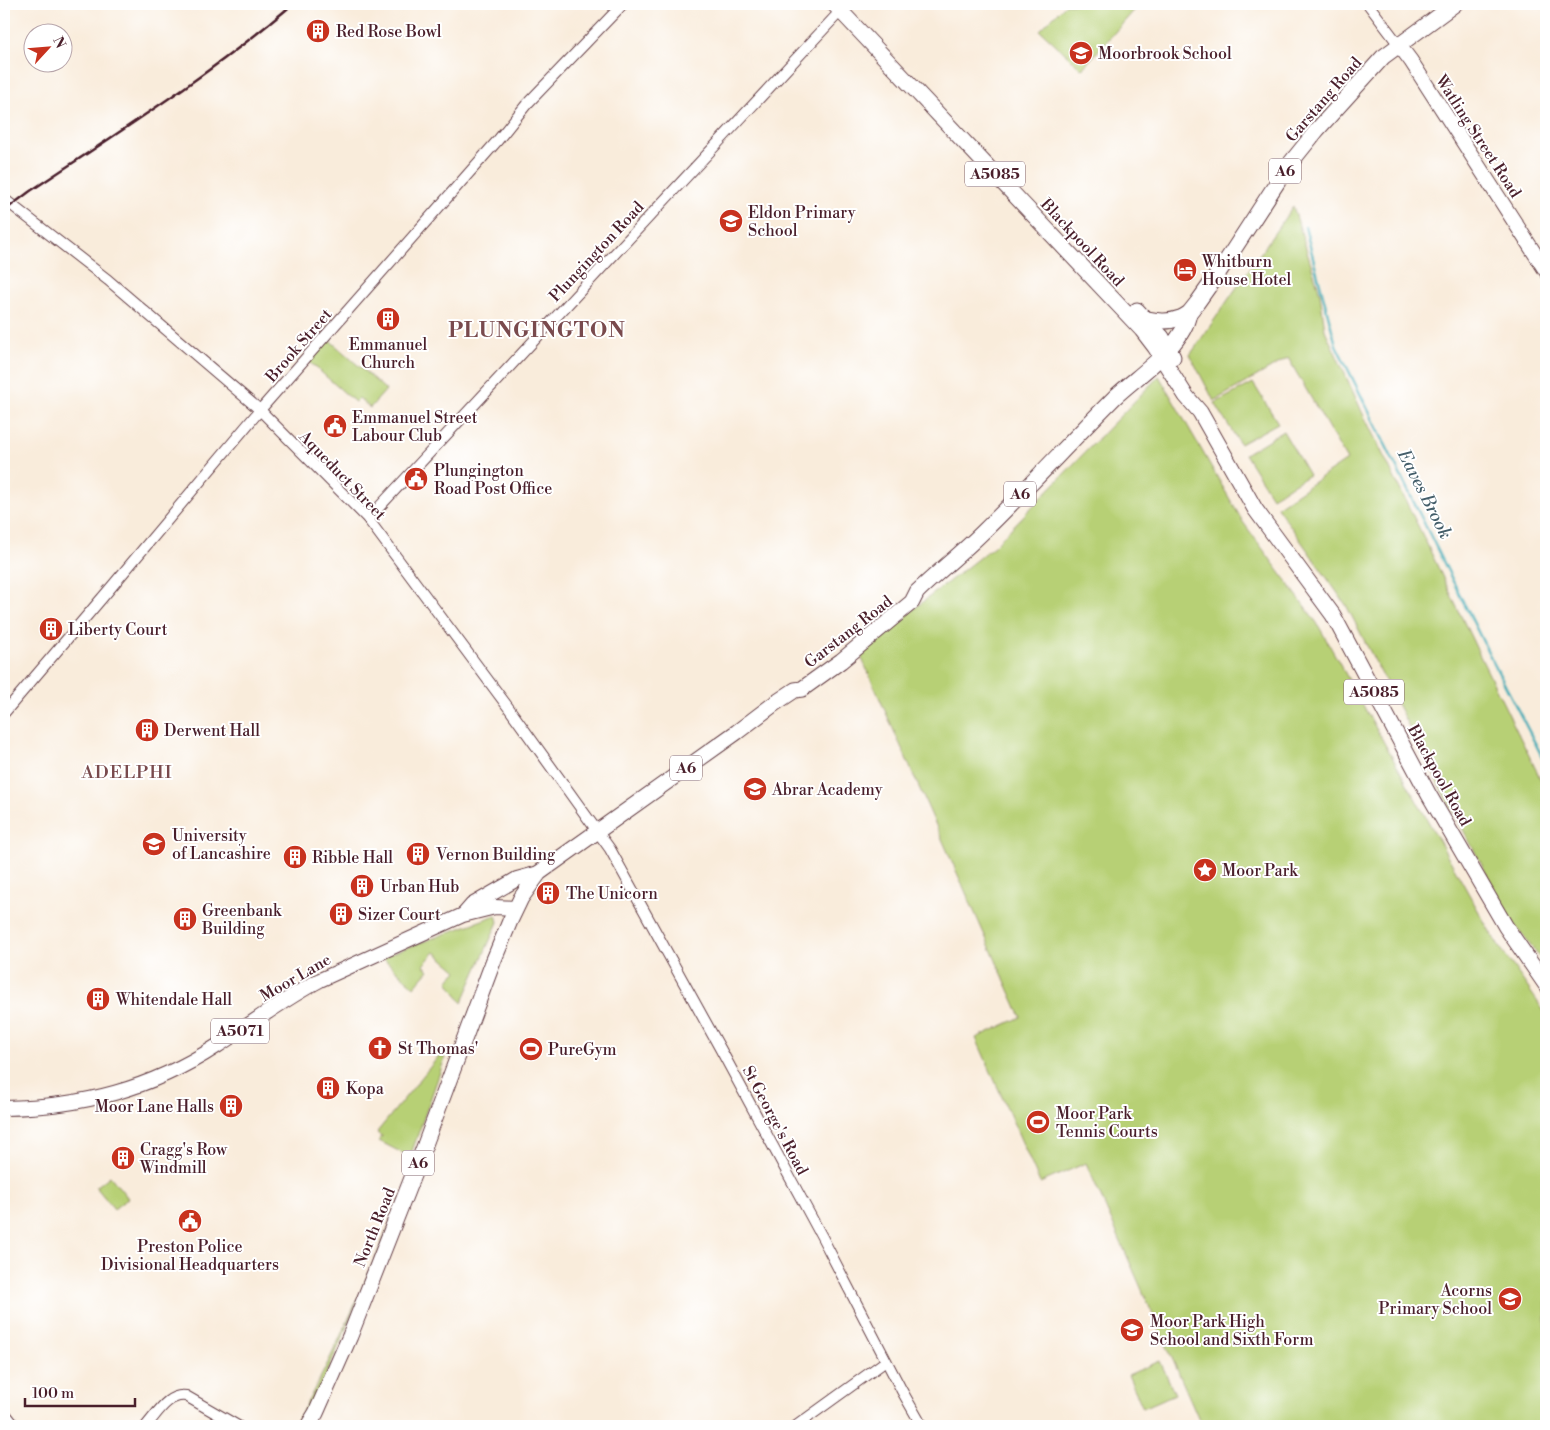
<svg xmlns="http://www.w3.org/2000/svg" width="1550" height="1430" viewBox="0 0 1550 1430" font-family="'Libre Bodoni',serif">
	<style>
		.green { fill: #b7d075; stroke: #807850 }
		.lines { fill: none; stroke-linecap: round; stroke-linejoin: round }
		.stream { stroke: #3cacb7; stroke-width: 2.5 }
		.minor-casing { stroke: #643e45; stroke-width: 12 }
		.major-casing { stroke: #643e45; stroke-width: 16 }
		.highway-casing { stroke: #643e45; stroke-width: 17 }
		.minor { stroke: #fff; stroke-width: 10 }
		.major { stroke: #fff; stroke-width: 14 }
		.highway { stroke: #fff; stroke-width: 15 }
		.rail { stroke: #4a1f2b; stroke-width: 2.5 }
		.labels { text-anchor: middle; stroke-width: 4; stroke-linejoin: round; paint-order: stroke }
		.shield { fill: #fff; stroke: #80626b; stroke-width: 1 }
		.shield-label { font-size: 15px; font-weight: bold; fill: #4a1f2b }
		.poi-label { font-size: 16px; fill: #4a1f2b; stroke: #fff; text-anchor: start }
		.street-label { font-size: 16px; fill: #4a1f2b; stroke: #fff }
		.water-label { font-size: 18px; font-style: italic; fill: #445e6a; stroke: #fff }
		.neighbourhood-label { font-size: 18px; letter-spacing: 1px; fill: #794a4d; stroke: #fff }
		.district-label { font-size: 21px; font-weight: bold; letter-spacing: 1px; fill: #794a4d; stroke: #fff }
	</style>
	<rect width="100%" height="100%" fill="#fff"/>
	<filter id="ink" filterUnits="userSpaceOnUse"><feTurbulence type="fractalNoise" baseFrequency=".02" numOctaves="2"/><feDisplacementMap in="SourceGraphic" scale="10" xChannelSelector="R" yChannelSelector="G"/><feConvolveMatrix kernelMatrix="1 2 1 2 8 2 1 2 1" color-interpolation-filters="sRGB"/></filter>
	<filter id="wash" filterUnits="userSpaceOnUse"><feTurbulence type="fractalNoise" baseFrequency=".0096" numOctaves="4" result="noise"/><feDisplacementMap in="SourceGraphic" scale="20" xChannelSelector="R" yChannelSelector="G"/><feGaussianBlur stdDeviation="1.12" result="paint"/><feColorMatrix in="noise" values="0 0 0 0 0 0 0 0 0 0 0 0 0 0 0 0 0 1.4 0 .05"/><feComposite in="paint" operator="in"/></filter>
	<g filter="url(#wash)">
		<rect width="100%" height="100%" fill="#f9ecdb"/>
		<!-- green -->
		<g class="green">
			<path d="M1066 4H1140L1082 69 1040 30Z"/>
			<path d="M1293 206 1320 293 1325 330 1363 414 1426 542 1480 656 1546 790V966L1512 921 1438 783 1346 605 1277 507 1347 460 1288 358 1214 401 1190 355Z"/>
			<path d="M326 337 386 390 370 408 359 398 355 402 306 359Z"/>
			<path d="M1159 376 1243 522 1317 623 1493 937 1546 1014V1426H1202L1086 1163 1040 1183 976 1038 1021 1017 859 652 994 546Z"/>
			<path d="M1253 383 1278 423 1240 444 1215 403Z"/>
			<path d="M1283 431 1309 475 1272 497 1245 454Z"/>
			<path d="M496 915 498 922 462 1003 448 981 457 971 435 952 423 965 429 970 414 987 382 957Z"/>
			<path d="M439 1056H442L445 1058 410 1157 379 1141 382 1136 377 1132Z"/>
			<path d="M110 1176 128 1198 114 1209 96 1187Z"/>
			<path d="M402 1196 317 1397 299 1426H294C337 1353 368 1273 402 1196Z"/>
			<path d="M1160 1361 1175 1394 1143 1408 1128 1375Z"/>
		</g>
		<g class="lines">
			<!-- stream -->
			<path class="stream" d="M1305 227 1336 345 1492 660 1546 764"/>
		</g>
	</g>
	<g filter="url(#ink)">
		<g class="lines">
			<!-- minor casing -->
			<g class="minor-casing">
				<g id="minor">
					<path d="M1368 4 1399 45"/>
					<path d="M4 199 108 280 260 410 368 519 508 707 610 849 721 1050 822 1237 902 1391 922 1426"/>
					<path d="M368 519 847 4"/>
					<path d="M4 713 108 591 260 410 498 140 526 105 623 4"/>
					<path d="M4 1412 15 1426"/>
					<path d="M146 1426C157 1414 168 1393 186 1396L238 1426"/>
					<path d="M796 1426 886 1361"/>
				</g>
			</g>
			<!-- major casing -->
			<g class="major-casing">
				<g id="major">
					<path d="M1399 45 1411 61 1546 271"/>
					<path d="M465 913 472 905 517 879 539 873"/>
					<path d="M4 1108C82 1107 151 1089 217 1046 251 1024 284 999 320 980L463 915 495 907 515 908"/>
				</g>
			</g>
			<!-- highway casing -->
			<g class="highway-casing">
				<g id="highway">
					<path d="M834 4 1142 330 1155 347 1186 396 1200 412 1255 509 1333 615 1429 795 1506 927 1546 985"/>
					<path d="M1137 310 1162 337 1173 357"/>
					<path d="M1144 318C1157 321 1167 323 1180 318"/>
					<path d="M1181 318 1189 313 1197 303 1219 272 1288 166 1317 130 1383 57 1455 4"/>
					<path d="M308 1426 316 1413 350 1336 423 1150 493 962 510 921 521 898 539 873 737 732 774 704 795 690 802 689 841 661 912 602 917 592C939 571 963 552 985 530 1029 487 1071 441 1115 397 1138 375 1184 346 1189 313"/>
				</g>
			</g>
			<!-- minor -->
			<use href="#minor" class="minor"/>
			<!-- major -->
			<use href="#major" class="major"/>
			<!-- highway -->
			<use href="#highway" class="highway"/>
			<!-- rail -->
			<path class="rail" d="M4 211 29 192C119 132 211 74 293 4"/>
		</g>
	</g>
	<!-- icons -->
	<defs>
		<g id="building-disc" transform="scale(1.25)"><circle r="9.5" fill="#c8321e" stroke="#fff"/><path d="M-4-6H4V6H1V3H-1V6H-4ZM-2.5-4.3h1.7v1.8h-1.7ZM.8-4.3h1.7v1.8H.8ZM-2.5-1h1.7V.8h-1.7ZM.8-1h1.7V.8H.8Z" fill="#fff"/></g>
		<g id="school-disc" transform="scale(1.25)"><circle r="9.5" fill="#c8321e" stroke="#fff"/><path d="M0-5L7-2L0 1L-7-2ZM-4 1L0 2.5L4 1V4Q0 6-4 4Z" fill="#fff"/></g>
		<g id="hotel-disc" transform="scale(1.25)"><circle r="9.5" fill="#c8321e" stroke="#fff"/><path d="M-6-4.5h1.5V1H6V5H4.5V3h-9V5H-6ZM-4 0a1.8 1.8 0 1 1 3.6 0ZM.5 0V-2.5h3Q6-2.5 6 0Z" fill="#fff"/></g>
		<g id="civic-disc" transform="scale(1.25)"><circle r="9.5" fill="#c8321e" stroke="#fff"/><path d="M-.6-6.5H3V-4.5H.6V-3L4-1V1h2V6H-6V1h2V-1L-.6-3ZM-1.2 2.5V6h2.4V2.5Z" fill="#fff"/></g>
		<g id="university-disc" transform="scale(1.25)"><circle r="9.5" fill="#c8321e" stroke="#fff"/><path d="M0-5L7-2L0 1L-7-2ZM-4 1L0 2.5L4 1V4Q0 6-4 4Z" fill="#fff"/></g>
		<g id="sight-disc" transform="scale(1.25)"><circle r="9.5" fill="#c8321e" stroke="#fff"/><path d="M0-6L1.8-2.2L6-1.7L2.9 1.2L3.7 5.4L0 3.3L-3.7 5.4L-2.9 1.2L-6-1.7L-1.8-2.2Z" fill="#fff"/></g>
		<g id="church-disc" transform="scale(1.25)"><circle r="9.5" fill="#c8321e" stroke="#fff"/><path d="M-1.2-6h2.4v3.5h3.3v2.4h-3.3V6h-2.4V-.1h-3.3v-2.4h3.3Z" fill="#fff"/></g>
		<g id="stadium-disc" transform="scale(1.25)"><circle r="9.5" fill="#c8321e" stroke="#fff"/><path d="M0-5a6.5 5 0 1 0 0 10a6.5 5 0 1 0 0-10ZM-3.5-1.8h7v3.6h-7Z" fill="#fff"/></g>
	</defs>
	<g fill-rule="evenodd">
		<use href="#building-disc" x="318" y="31"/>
		<use href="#school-disc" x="1081" y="53"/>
		<use href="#school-disc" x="731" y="221"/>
		<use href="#hotel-disc" x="1185" y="270"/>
		<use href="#building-disc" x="388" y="319"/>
		<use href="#civic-disc" x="335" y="426"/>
		<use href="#civic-disc" x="416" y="479"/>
		<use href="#building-disc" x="51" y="629"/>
		<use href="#building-disc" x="147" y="730"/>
		<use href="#school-disc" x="755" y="789"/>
		<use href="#university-disc" x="154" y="844"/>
		<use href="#building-disc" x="418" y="854"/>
		<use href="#building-disc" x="295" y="857"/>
		<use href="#sight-disc" x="1205" y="870"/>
		<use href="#building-disc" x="362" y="886"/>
		<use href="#building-disc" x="548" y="893"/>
		<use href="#building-disc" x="341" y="914"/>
		<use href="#building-disc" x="185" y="919"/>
		<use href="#building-disc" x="98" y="999"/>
		<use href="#church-disc" x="380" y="1048"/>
		<use href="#stadium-disc" x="531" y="1049"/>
		<use href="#building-disc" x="328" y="1088"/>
		<use href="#building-disc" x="231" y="1106"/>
		<use href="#stadium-disc" x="1038" y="1122"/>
		<use href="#building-disc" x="123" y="1158"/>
		<use href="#civic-disc" x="190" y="1221"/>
		<use href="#school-disc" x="1510" y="1299"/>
		<use href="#school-disc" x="1132" y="1330"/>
	</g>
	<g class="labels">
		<!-- shield labels -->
		<g class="shield">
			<rect x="1269" y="158.5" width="32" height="25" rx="4"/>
			<rect x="965" y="161.5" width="60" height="25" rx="4"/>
			<rect x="1004" y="481.5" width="32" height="25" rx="4"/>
			<rect x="1344" y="679.5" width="60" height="25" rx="4"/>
			<rect x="670" y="755.5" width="32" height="25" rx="4"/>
			<rect x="211" y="1018.5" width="58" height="25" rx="4"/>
			<rect x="402" y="1150.5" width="32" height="25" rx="4"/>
		</g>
		<g class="shield-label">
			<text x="1285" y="176">A6</text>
			<text x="995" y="179">A5085</text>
			<text x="1020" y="499">A6</text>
			<text x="1374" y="697">A5085</text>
			<text x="686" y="773">A6</text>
			<text x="240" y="1036">A5071</text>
			<text x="418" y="1168">A6</text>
		</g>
		<!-- poi labels -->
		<g class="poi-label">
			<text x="336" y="37">Red Rose Bowl</text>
			<text x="1098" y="59">Moorbrook School</text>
			<text x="748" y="218">Eldon Primary<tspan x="748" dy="18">School</tspan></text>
			<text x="1202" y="267">Whitburn<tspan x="1202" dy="18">House Hotel</tspan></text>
			<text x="388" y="350" text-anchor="middle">Emmanuel<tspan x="388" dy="18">Church</tspan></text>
			<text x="352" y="423">Emmanuel Street<tspan x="352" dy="18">Labour Club</tspan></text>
			<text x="434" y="476">Plungington<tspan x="434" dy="18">Road Post Office</tspan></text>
			<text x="68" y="635">Liberty Court</text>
			<text x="164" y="736">Derwent Hall</text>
			<text x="772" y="795">Abrar Academy</text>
			<text x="172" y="841">University<tspan x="172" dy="18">of Lancashire</tspan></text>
			<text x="436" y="860">Vernon Building</text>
			<text x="312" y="863">Ribble Hall</text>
			<text x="1222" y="876">Moor Park</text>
			<text x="380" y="892">Urban Hub</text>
			<text x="566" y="899">The Unicorn</text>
			<text x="202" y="916">Greenbank<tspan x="202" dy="18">Building</tspan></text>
			<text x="358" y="920">Sizer Court</text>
			<text x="116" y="1005">Whitendale Hall</text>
			<text x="398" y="1054">St Thomas'</text>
			<text x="548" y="1055">PureGym</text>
			<text x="346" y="1094">Kopa</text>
			<text x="214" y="1112" text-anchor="end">Moor Lane Halls</text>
			<text x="1056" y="1119">Moor Park<tspan x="1056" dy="18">Tennis Courts</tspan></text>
			<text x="140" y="1155">Cragg's Row<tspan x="140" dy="18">Windmill</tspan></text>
			<text x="190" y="1252" text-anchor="middle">Preston Police<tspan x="190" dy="18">Divisional Headquarters</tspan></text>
			<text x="1492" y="1296" text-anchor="end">Acorns<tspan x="1492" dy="18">Primary School</tspan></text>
			<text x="1150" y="1327">Moor Park High<tspan x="1150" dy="18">School and Sixth Form</tspan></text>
		</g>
		<!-- street labels -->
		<g class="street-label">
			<text transform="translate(1323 99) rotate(-49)" y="6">Garstang Road</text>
			<text transform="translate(1479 136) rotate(57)" y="6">Watling Street Road</text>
			<text transform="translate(1083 242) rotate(47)" y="6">Blackpool Road</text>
			<text transform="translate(596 251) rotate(-47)" y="6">Plungington Road</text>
			<text transform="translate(298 345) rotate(-49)" y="6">Brook Street</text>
			<text transform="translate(343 475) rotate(46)" y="6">Aqueduct Street</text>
			<text transform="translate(848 631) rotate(-38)" y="6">Garstang Road</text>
			<text transform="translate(1440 775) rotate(61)" y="6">Blackpool Road</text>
			<text transform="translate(295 977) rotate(-30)" y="6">Moor Lane</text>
			<text transform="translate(776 1120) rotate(62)" y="6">St George's Road</text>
			<text transform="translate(374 1227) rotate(-68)" y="6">North Road</text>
		</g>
		<!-- water labels -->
		<g class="water-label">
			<text transform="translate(1425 494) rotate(63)" y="6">Eaves Brook</text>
		</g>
		<!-- neighbourhood labels -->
		<g class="neighbourhood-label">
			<text x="127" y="778">ADELPHI</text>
		</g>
		<!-- district labels -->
		<g class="district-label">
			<text x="537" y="337">PLUNGINGTON</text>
		</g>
	</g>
	<!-- margin -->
	<rect width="1550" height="1430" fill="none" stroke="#fff" stroke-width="20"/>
	<!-- north arrow -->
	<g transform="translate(48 48) rotate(64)"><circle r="24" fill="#ffffff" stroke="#b7a5aa"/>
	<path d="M0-4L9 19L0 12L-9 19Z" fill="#c8321e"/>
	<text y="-8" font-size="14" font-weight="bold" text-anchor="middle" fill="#4a1f2b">N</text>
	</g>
	<!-- scale -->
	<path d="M25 1398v8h110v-8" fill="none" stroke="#4a1f2b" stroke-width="2.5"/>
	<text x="32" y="1398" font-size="15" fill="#4a1f2b" stroke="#ffffff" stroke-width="4" paint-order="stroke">100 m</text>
</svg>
